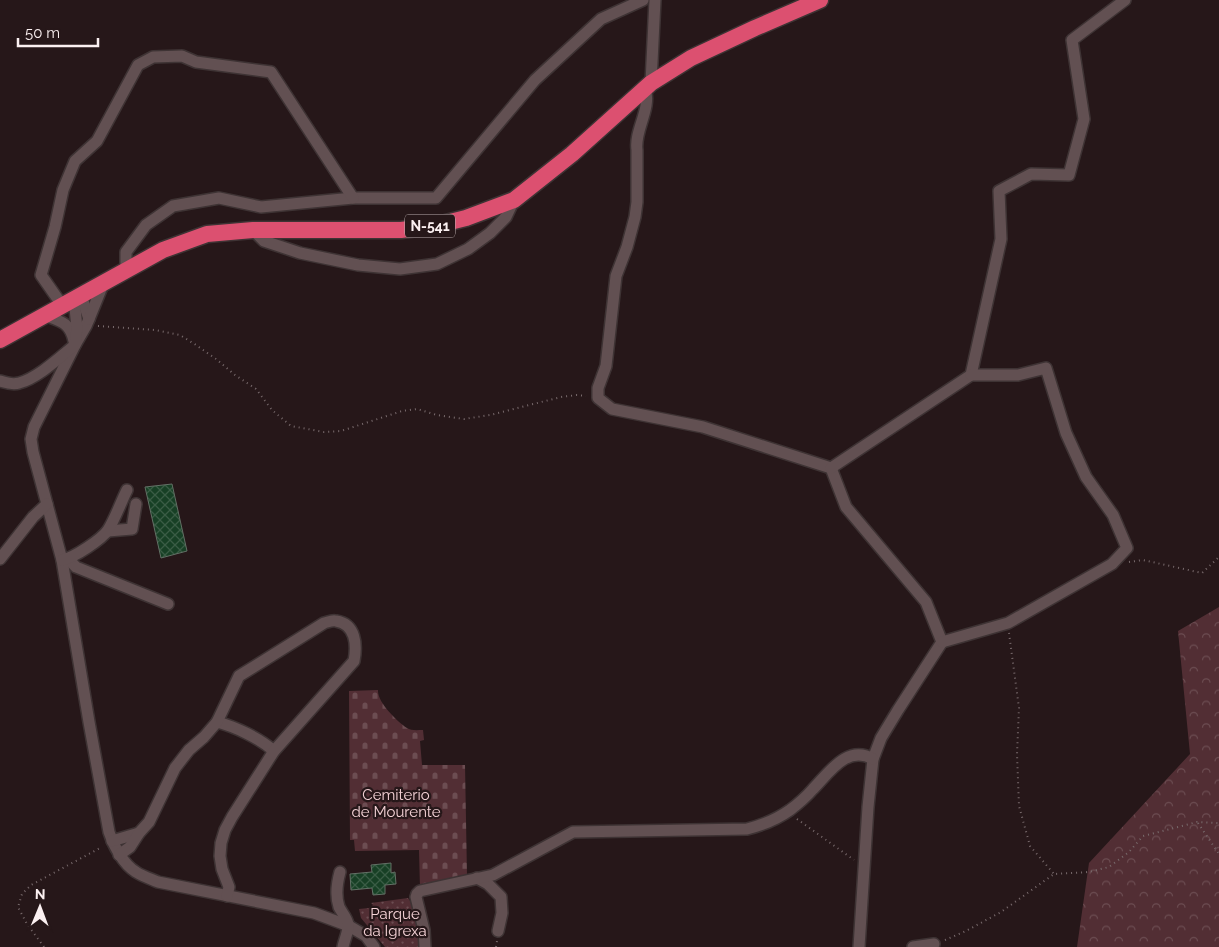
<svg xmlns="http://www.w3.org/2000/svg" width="1219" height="947" viewBox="0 0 1219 947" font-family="Raleway,sans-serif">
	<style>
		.forest { fill: url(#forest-crowns) }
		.cemetery { fill: url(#cemetery-stones) }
		.park { fill: url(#park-dots) }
		.building { fill: url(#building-cross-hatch); stroke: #627065 }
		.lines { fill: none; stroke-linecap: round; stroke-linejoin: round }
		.minor-casing { stroke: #3e3334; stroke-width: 14 }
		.highway-casing { stroke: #3e3334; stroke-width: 19 }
		.path { stroke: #796b6d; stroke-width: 2; stroke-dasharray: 1 4; stroke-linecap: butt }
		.minor { stroke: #625052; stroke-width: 11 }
		.highway { stroke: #dc5070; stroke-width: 16 }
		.labels { text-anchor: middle; stroke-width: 4.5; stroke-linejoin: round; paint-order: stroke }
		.shield { fill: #261719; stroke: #bbafb0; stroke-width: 1 }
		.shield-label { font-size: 14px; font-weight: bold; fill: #fbf0f1 }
		.park-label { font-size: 15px; fill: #f4d2d6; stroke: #261719 }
	</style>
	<defs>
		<pattern id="forest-crowns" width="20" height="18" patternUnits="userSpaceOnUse" patternTransform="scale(1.25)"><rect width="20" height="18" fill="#522e34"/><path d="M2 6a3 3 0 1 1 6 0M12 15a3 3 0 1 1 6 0" fill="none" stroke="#6c4d52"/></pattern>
		<pattern id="cemetery-stones" width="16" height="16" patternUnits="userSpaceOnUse" patternTransform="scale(1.25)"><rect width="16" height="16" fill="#522e34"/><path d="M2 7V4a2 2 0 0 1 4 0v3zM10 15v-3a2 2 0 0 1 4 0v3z" fill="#6c4d52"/></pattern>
		<pattern id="park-dots" width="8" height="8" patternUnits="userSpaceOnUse" patternTransform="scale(1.25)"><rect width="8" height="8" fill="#522e34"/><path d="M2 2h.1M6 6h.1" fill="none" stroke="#6c4d52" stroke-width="1.8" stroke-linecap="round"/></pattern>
		<pattern id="building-cross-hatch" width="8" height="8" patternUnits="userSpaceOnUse" patternTransform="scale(1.25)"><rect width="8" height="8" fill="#174025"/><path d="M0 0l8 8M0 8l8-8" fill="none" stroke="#3a5c45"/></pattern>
	</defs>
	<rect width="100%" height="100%" fill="#261719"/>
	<!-- forest -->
	<path class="forest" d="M1219 607V947H1077L1089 863 1190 754 1178 631Z"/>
	<!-- cemetery -->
	<path class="cemetery" d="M378 690C377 702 397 721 407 728 411 731 418 730 423 730L424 740 420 741 422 765H465L467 876 420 888 419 850 355 851 354 840H350L349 691Z"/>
	<!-- park -->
	<path class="park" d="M408 898C419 911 420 931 423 947H385L361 918 359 909 369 908 373 905 371 903Z"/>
	<!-- building -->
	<g class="building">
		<path d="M172 484 187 551 161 558 145 487Z"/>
		<path d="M391 863V873L395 872 396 884 385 885V894L373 895 372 888 351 890 350 874 372 872 371 865Z"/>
	</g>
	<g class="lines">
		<!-- minor casing -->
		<g class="minor-casing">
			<g id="minor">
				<path d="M651 83 655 0"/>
				<path d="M645 88C652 109 634 130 637 150V202L635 217 627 247 616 276 606 366 598 388V398L612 409 703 427 831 468 846 507 926 602 942 642 898 710 881 738 873 759 868 807 859 947"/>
				<path d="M253 230 264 241 300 253 358 265 400 269 437 264 468 249 490 233 506 217 514 200"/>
				<path d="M126 270V252L146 225 173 206 219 198 261 207 353 198H436L535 80 601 19 643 0"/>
				<path d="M81 295 89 319 86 326 75 345 34 427 31 439 33 452 62 560 89 722 109 832C113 845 123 864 136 872 142 876 151 879 158 882L314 913 349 926 366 936 374 947"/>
				<path d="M62 305 41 275 55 227 63 190 75 161 97 141 138 65 153 57 182 56 196 62 271 72 353 198"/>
				<path d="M44 315C60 321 70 322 74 341"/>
				<path d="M89 319 104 282"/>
				<path d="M0 381C6 383 13 385 19 383 38 378 60 357 75 345L77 328 75 308V298"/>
				<path d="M831 468 971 375 1001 239 999 191 1031 174 1069 175 1084 119 1072 40 1125 0"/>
				<path d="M108 531 132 529 136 504"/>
				<path d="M0 559 33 517 47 504"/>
				<path d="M68 559 76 567 168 604"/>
				<path d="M62 560C74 558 102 539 108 530 115 519 121 502 127 490"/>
				<path d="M942 642 1008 623 1112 564 1127 548 1113 515 1086 477 1066 433 1046 368 1018 375H971"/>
				<path d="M217 722C236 727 259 738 274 751"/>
				<path d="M112 841 139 833"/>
				<path d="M119 855 130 847 139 833 149 822 175 768 189 750 204 737 217 722 239 676 324 623C328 622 332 620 336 621 356 624 357 645 354 661L274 751 232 817 225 830 221 843 220 856 222 869 229 887 227 896"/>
				<path d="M340 872C337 883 335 895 339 907 342 913 347 918 348 924 349 930 344 941 343 947"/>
				<path d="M477 878 488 884 501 897 502 913 498 931"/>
				<path d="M425 947 424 930 416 897 417 894 420 891 493 875 573 832 747 829C763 825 776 820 790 810 798 804 806 797 813 789 829 773 847 744 873 759"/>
				<path d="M913 947 934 944"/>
			</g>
		</g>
		<!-- highway casing -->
		<g class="highway-casing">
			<path id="highway" d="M0 340 163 250 207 234 253 230H401L434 226 466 218 514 200 572 154 651 83 691 58 755 28 820 0"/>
		</g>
		<!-- path -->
		<g class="path">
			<path d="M98 326 155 330 180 335 196 345 216 359 235 375 256 389 272 410 291 426 324 432 341 431 402 411 417 409 437 415 464 419 490 415 561 397 577 395 586 396"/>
			<path d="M1129 562 1143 560 1202 573 1219 557"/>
			<path d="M1009 633 1019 708 1017 754 1019 806 1030 846 1054 874"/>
			<path d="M797 819 854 860"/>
			<path d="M1198 823 1219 854"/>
			<path d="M945 940 966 931 1001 912 1054 874 1089 872 1109 867 1129 852 1143 836 1197 822 1219 823"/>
			<path d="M44 947 27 924 18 907 22 894 31 885 102 847"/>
			<path d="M496 947 497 941"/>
		</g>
		<!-- minor -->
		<use href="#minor" class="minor"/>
		<!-- highway -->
		<use href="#highway" class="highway"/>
	</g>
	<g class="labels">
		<!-- shield labels -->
		<rect class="shield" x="405" y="214.5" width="50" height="23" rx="4"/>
		<g class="shield-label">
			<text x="430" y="231">N-541</text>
		</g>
		<!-- park labels -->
		<g class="park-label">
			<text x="396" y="800">Cemiterio<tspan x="396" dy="17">de Mourente</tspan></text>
			<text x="395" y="919">Parque<tspan x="395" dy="17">da Igrexa</tspan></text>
		</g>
	</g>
	<!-- north arrow -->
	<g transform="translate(40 907) rotate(1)" stroke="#261719" stroke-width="4" paint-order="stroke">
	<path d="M0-4L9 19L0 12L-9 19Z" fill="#fbf0f1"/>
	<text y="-8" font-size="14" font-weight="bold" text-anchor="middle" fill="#fbf0f1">N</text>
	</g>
	<!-- scale -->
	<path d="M18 38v8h80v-8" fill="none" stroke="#fbf0f1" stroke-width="2.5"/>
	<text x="25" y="38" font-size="15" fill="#fbf0f1" stroke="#261719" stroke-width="4" paint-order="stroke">50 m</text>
</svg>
